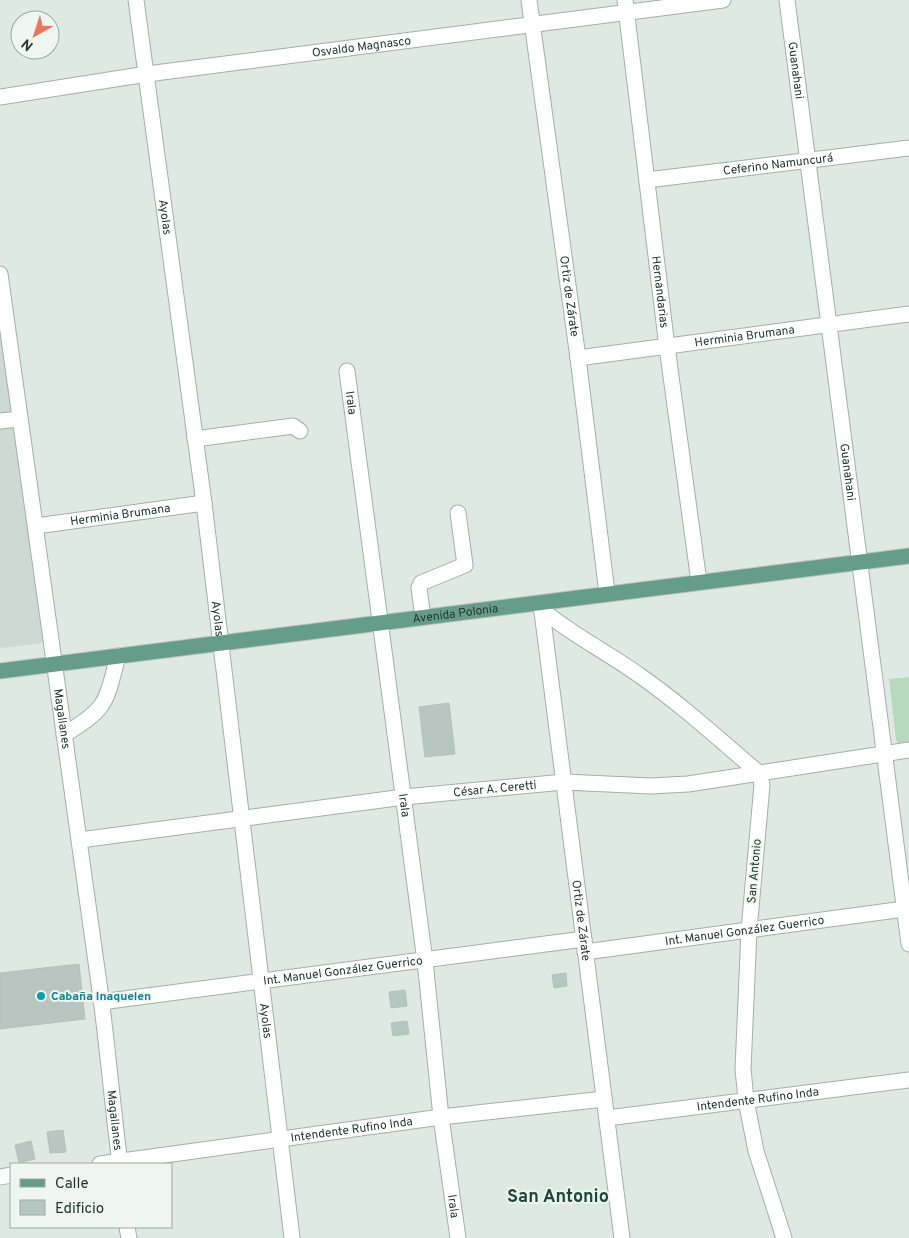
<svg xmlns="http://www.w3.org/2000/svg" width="909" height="1238" viewBox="0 0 909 1238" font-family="Overpass,sans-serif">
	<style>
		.built { fill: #cdd9d3 }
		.green { fill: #b9d9bf }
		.building { fill: #b7c6c0; stroke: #b2c2ba }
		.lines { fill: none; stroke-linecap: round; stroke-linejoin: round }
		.minor-casing { stroke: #a2b0aa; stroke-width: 17 }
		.major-casing { stroke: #bcc3c1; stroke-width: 17 }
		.minor { stroke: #fff; stroke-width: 15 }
		.major { stroke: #669c8a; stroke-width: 15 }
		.culture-dot { fill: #0f9aa8; stroke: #eff6f2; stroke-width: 2 }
		.labels { text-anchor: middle; stroke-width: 4; stroke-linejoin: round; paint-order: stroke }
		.street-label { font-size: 12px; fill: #213830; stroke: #eff6f2 }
		.culture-label { font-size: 12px; font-weight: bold; fill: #0d838f; stroke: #eff6f2; text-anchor: start }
		.district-label { font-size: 18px; font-weight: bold; fill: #1f483b; stroke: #eff6f2 }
	</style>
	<rect width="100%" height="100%" fill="#dfe9e4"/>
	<!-- built -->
	<path class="built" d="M0 298 45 643 0 648Z"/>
	<!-- green -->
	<path class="green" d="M909 677V745L899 744 896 740 889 679Z"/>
	<!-- building -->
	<g class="building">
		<path d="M449 703 455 754 425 757 419 707Z"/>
		<path d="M79 964 85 1019 0 1029V973Z"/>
		<path d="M566 973 567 986 554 988 552 975Z"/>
		<path d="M405 990 407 1006 391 1008 389 992Z"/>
		<path d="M407 1021 409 1034 393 1036 391 1023Z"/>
		<path d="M63 1130 66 1152 50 1153 47 1132Z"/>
		<path d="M31 1141 35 1159 19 1163 15 1145Z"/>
	</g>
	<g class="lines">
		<!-- minor casing -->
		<g class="minor-casing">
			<g id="minor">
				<path id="s1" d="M136 0 204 503 292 1238"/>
				<path id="s2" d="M529 0 578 358 607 593"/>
				<path id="s3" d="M625 0 667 347 699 582"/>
				<path id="s4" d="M787 0 909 944"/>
				<path id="s5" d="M0 97 147 74 723 0"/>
				<path id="s6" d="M647 180 909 148"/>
				<path id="s7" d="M0 274C32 516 69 757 101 998 108 1053 113 1109 120 1164"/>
				<path id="s8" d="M578 358 909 314"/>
				<path id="s9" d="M347 371 425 961 441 1117 458 1238"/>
				<path d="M0 421 19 419"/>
				<path d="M195 439 293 426 300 431"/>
				<path id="s10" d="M36 526 204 503"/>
				<path id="s11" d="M541 604 622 1238"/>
				<path d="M541 609C572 635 607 652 639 675 682 705 720 740 760 774L762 785 749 930 743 1069 746 1100 756 1151 784 1238"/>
				<path d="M423 617 419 588 421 583 465 565 458 513"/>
				<path d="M64 735C108 707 105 705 118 656"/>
				<path id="s12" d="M80 840 404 797 564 782 651 786 688 784 909 750"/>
				<path id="s13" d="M585 952 904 909"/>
				<path id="s14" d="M101 1002 584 939"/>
				<path id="s15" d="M607 1118 909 1080"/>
				<path id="s16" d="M100 1164 441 1117 604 1099"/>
				<path d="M0 1177 11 1175"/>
				<path d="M127 1227 129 1238"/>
			</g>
		</g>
		<!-- major casing -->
		<g class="major-casing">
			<g id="major">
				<path id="s17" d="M0 671 909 556"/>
			</g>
		</g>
		<!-- minor -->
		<use href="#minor" class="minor"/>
		<!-- major -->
		<use href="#major" class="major"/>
	</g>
	<!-- markers -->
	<circle class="culture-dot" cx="41" cy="996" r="5"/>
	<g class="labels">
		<!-- street labels -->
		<g class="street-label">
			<text dy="4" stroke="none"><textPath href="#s5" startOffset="365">Osvaldo Magnasco</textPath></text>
			<text dy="4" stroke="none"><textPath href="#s4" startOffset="71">Guanahani</textPath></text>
			<text dy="4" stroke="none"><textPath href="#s6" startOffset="132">Ceferino Namuncurá</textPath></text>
			<text dy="4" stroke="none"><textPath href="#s1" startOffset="219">Ayolas</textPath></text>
			<text dy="4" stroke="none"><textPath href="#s3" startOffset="294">Hernandarias</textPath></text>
			<text dy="4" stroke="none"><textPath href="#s2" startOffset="299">Ortiz de Zárate</textPath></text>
			<text dy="4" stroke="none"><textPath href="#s8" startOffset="168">Herminia Brumana</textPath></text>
			<text dy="4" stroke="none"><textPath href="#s9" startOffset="32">Irala</textPath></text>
			<text dy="4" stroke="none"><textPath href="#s4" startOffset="476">Guanahani</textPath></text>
			<text dy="4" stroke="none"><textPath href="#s10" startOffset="85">Herminia Brumana</textPath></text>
			<text dy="4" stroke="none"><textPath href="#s17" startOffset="459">Avenida Polonia</textPath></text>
			<text dy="4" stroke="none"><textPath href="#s1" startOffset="624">Ayolas</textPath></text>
			<text dy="4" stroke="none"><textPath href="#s7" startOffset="449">Magallanes</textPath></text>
			<text dy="4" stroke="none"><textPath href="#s12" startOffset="418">César A. Ceretti</textPath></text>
			<text dy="4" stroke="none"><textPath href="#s9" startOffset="438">Irala</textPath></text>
			<text transform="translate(754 871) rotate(-85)" y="4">San Antonio</text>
			<text dy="4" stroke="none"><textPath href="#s11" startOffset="319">Ortiz de Zárate</textPath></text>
			<text dy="4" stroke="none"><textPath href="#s13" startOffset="161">Int. Manuel González Guerrico</textPath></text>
			<text dy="4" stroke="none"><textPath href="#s14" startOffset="244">Int. Manuel González Guerrico</textPath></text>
			<text dy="4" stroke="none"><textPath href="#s1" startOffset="1029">Ayolas</textPath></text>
			<text dy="4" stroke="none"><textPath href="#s15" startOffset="152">Intendente Rufino Inda</textPath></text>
			<text dy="4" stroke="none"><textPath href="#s7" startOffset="854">Magallanes</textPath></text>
			<text dy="4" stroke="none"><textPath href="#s16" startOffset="254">Intendente Rufino Inda</textPath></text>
			<text dy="4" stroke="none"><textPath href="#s9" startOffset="842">Irala</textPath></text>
		</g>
		<!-- culture labels -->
		<g class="culture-label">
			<text x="51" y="1000">Cabaña Inaquelen</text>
		</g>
		<!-- district labels -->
		<g class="district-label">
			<text x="558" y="1202">San Antonio</text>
		</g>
	</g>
	<!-- legend -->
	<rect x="10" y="1163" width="162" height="65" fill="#eff6f2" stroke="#9daaa4"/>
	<rect x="20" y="1179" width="25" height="8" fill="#669c8a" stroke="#9daaa4"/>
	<text x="55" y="1188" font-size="15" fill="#213830">Calle</text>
	<rect x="20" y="1200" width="25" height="15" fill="#b7c6c0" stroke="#9daaa4"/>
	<text x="55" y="1213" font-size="15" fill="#213830">Edificio</text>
	<!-- north arrow -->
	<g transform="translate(35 35) rotate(219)"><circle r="24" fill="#eff6f2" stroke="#9daaa4"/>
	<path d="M0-4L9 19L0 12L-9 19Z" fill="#e9765d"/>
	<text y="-8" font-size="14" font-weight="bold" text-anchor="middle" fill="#213830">N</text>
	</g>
</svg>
